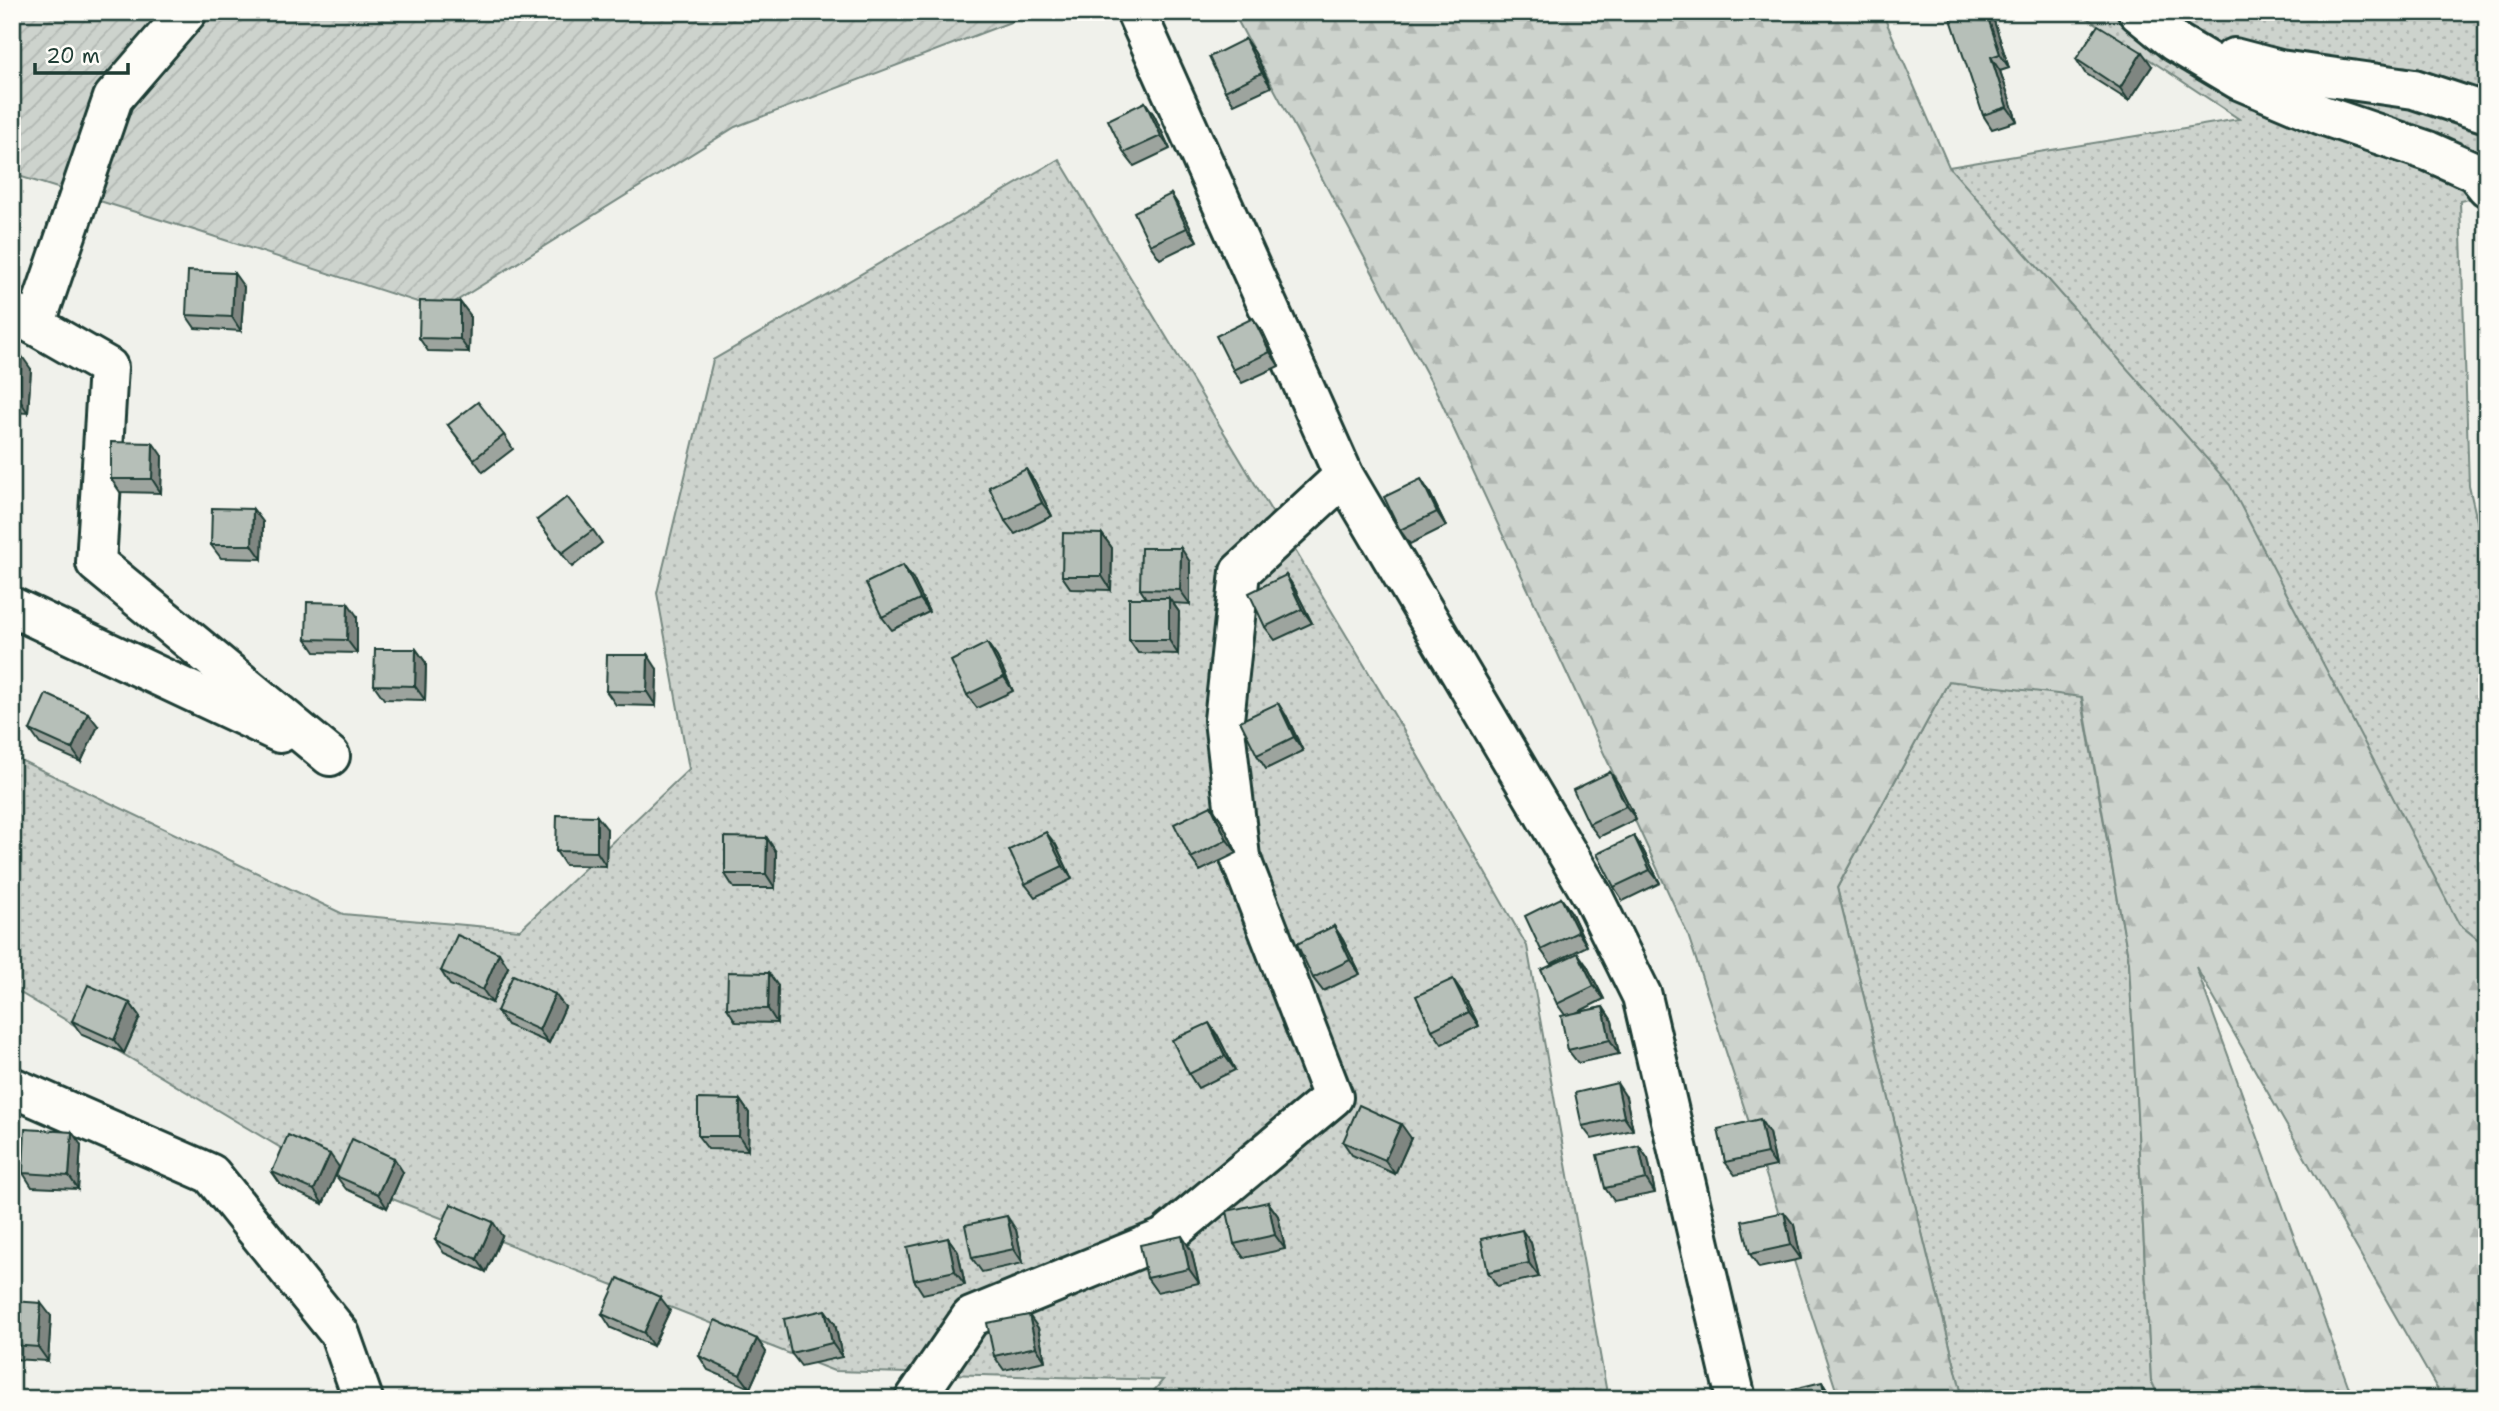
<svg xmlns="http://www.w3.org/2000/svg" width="2499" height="1411" viewBox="0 0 2499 1411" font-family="'Shantell Sans',sans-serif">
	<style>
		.grass { fill: url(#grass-dots); stroke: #768880; stroke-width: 2 }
		.forest { fill: url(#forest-firs); stroke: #768880; stroke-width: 2 }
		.garden { fill: url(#garden-furrows); stroke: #768880; stroke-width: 2 }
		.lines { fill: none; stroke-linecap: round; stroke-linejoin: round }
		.minor-casing { stroke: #1f3d34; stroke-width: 44 }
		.minor { stroke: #fdfcf7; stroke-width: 38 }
		.wall { fill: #9da49e; stroke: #1f3d34; stroke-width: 2 }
		.shaded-wall { fill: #7f8681; stroke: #1f3d34; stroke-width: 2 }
		.building { fill: #b6bfb8; stroke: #1f3d34; stroke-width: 2 }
	</style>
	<defs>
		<pattern id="grass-dots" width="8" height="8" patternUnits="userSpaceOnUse" patternTransform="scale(1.75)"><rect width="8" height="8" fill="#cdd3cd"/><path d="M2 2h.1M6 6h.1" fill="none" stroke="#b0b6b1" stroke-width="1.8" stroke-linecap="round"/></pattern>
		<pattern id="forest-firs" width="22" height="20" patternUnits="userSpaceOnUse" patternTransform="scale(1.75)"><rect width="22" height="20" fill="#cdd3cd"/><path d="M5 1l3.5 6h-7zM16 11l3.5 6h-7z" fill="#b0b6b1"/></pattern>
		<pattern id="garden-furrows" width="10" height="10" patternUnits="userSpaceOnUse" patternTransform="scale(1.75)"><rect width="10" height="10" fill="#cdd3cd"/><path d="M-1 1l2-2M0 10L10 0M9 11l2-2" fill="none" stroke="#b0b6b1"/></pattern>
	</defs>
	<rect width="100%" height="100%" fill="#f0f1eb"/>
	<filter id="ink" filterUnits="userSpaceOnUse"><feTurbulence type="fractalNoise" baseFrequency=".0143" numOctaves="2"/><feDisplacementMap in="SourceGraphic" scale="14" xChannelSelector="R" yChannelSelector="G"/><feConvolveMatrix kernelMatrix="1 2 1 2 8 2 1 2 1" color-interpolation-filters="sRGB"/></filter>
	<g filter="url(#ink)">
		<!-- grass -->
		<g class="grass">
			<path d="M2078 12H2487V195L2460 201 2469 486 2487 564V947L2459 924 1949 167 2239 119Z"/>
			<path d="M1059 159 1398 721 1527 946 1608 1399H1147L1163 1380 834 1371 318 1170 12 988V756L343 914 520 930 689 769 657 593 713 360Z"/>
			<path d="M1949 681 2081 696 2129 961 2151 1380 2160 1399H1963L1837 888Z"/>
		</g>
		<!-- forest -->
		<path class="forest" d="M1233 12H1882L1949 167 2230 485 2459 924 2487 947V1399H2443L2196 967 2353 1399H2160L2151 1380 2129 962 2082 697 1949 681 1837 888 1963 1399H1839L1688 935 1438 395Z"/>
		<!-- garden -->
		<path class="garden" d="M12 12H1037L735 127 442 310 197 231 12 174Z"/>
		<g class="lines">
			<!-- minor casing -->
			<g class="minor-casing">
				<g id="minor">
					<path d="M1136 12 1344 476 1593 897 1642 996 1736 1399"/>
					<path d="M2138 12 2175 42 2239 80 2322 115 2428 151 2475 172 2487 187"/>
					<path d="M2234 58 2280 70 2414 89 2487 113"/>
					<path d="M12 312 108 367 96 563 330 756"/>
					<path d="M35 325 113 98 187 12"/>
					<path d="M12 607 280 733"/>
					<path d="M12 1087 211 1174 340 1334 363 1399"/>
					<path d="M915 1399 971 1317 1164 1238 1333 1097 1240 857 1224 720 1240 572 1344 476"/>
				</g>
			</g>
			<!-- minor -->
			<use href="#minor" class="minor"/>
		</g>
		<!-- wall -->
		<g class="wall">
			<path d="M1960 12H1989L1993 18 2009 68 2000 71 2017 121 1992 129 1983 115Z"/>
			<path d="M1245 39 1255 53 1271 87 1234 104 1225 91Z"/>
			<path d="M2076 59 2152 66 2129 101 2085 73Z"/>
			<path d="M1145 102 1154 115 1170 149 1134 166 1124 153Z"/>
			<path d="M1171 194 1180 208 1197 241 1160 259 1150 245Z"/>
			<path d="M244 287 241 331 195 328 186 315Z"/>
			<path d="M460 302 470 315 469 352 428 351 419 338Z"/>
			<path d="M1263 332 1279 366 1242 383 1233 370Z"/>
			<path d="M12 355 31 369 28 413 12 412Z"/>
			<path d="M448 425 504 435 513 449 483 472Z"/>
			<path d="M162 456 161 493 120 492 111 479Z"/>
			<path d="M1035 482 1052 516 1015 534 1005 521Z"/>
			<path d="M1430 493 1446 526 1410 544 1400 530Z"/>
			<path d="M253 509 263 522 262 559 221 558 211 545Z"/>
			<path d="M537 520 593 530 602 543 572 567Z"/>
			<path d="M1102 534 1112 548 1111 590 1071 589 1062 576Z"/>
			<path d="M1190 562V604L1173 603 1179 612 1178 654 1138 653 1129 640 1146 598 1140 589Z"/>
			<path d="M1286 575 1295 589 1312 623 1275 640 1265 627Z"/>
			<path d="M913 579 929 612 892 630 882 617Z"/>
			<path d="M357 616V653L315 652 306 639Z"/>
			<path d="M987 643 997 657 1013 691 977 708 967 695Z"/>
			<path d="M416 649 426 663 425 700 384 699 374 685Z"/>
			<path d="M657 669 656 706 616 705 606 691Z"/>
			<path d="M1287 717 1303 751 1266 769 1257 755Z"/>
			<path d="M98 726 81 762 40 744 30 730Z"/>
			<path d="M1610 772 1619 785 1636 819 1599 837 1589 824Z"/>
			<path d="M1211 806 1221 820 1237 853 1200 871 1191 858Z"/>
			<path d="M607 829 606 866 565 865 556 851Z"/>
			<path d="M1634 836 1643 850 1660 883 1623 901 1614 887Z"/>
			<path d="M767 838 776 852 775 888H734L725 874Z"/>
			<path d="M1056 845 1072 879 1035 897 1025 884Z"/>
			<path d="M1561 898 1571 912 1587 946 1551 964 1541 950Z"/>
			<path d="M1334 926 1343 940 1360 974 1323 991 1313 978Z"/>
			<path d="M1587 966 1604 999 1576 1013 1603 1007 1612 1021 1619 1054 1578 1063 1568 1050 1565 1015 1557 1004Z"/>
			<path d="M508 967 492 1003 450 985 441 971Z"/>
			<path d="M778 986 777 1023 736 1022 727 1008Z"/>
			<path d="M1462 992 1479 1026 1442 1044 1432 1030Z"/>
			<path d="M130 1003 140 1017 124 1053 82 1035 72 1021Z"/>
			<path d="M565 1007 549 1043 507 1025 497 1011Z"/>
			<path d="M1218 1036 1235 1070 1198 1088 1189 1074Z"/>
			<path d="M1626 1097 1633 1130 1592 1139 1582 1126Z"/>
			<path d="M740 1100 749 1113 748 1150 708 1149 698 1136Z"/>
			<path d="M1769 1133 1776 1166 1735 1175 1725 1162Z"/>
			<path d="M1411 1138 1395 1174 1352 1155 1343 1142Z"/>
			<path d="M81 1145 78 1189 32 1187 23 1173Z"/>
			<path d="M1639 1146 1648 1159 1655 1193 1614 1201 1605 1188Z"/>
			<path d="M339 1167 323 1204 281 1185 272 1172Z"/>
			<path d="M403 1172 387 1208 346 1189 336 1176Z"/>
			<path d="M1268 1202 1278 1216 1285 1249 1244 1258 1234 1244Z"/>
			<path d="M1794 1225 1801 1259 1759 1268 1750 1254Z"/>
			<path d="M1016 1230 1023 1263 982 1272 972 1258Z"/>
			<path d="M502 1236 486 1272 444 1253 435 1240Z"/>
			<path d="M948 1238 958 1252 965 1285 923 1294 914 1280Z"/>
			<path d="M1531 1243 1539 1277 1497 1286 1488 1272Z"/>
			<path d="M1191 1250 1199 1283 1157 1292 1147 1278Z"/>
			<path d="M12 1301 51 1316 48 1361 12 1359Z"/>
			<path d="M670 1310 653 1346 611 1328 602 1314Z"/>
			<path d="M825 1310 835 1324 842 1357 801 1366 791 1353Z"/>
			<path d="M1038 1328 1045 1361 1004 1370 994 1356Z"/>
			<path d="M757 1339 766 1352 750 1388 708 1370 699 1356Z"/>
		</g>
		<!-- shaded-wall -->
		<g class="shaded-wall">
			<path d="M1986 12H1989L1993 18 2009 68 2000 54Z"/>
			<path d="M1245 39 1255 53 1271 87 1262 73Z"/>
			<path d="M2142 52 2152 66 2129 101 2120 88Z"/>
			<path d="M1991 57 2000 71 2017 121 2007 107Z"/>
			<path d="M1145 102 1154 115 1170 149 1161 136Z"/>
			<path d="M1171 194 1180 208 1197 241 1187 228Z"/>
			<path d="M234 273 244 287 241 331 232 317Z"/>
			<path d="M460 302 470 315 469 352 460 339Z"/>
			<path d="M1253 318 1263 332 1279 366 1270 352Z"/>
			<path d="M21 355 31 369 28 413 19 399Z"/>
			<path d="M153 443 162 456 161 493 152 479Z"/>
			<path d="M1026 469 1035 482 1052 516 1042 503Z"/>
			<path d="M1421 479 1430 493 1446 526 1437 512Z"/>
			<path d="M253 509 263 522 262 559 252 545Z"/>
			<path d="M1102 534 1112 548 1111 590 1102 576Z"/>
			<path d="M1181 548 1190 562V604L1180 590Z"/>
			<path d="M903 565 913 579 929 612 920 599Z"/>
			<path d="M1286 575 1295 589 1312 623 1302 609Z"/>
			<path d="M1169 598 1179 612 1178 654 1169 640Z"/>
			<path d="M348 603 357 616V653L347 640Z"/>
			<path d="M987 643 997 657 1013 691 1004 677Z"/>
			<path d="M416 649 426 663 425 700 415 686Z"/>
			<path d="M648 655 657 669 656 706 647 692Z"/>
			<path d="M1278 703 1287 717 1303 751 1294 737Z"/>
			<path d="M88 713 98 726 81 762 72 749Z"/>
			<path d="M1610 772 1619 785 1636 819 1626 806Z"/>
			<path d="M1211 806 1221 820 1237 853 1227 840Z"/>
			<path d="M597 816 607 829 606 866 597 852Z"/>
			<path d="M1046 832 1056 845 1072 879 1063 866Z"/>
			<path d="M1634 836 1643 850 1660 883 1650 870Z"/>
			<path d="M767 838 776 852 775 888 766 874Z"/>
			<path d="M1561 898 1571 912 1587 946 1578 932Z"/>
			<path d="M1334 926 1343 940 1360 974 1350 960Z"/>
			<path d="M499 953 508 967 492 1003 483 990Z"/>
			<path d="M1578 953 1587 966 1604 999 1594 986Z"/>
			<path d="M769 973 778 986 777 1023 768 1009Z"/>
			<path d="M1453 979 1462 992 1479 1026 1469 1012Z"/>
			<path d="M555 994 565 1007 549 1043 539 1030Z"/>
			<path d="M130 1003 140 1017 124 1053 114 1040Z"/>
			<path d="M1603 1007 1612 1021 1619 1054 1610 1040Z"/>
			<path d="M1209 1023 1218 1036 1235 1070 1225 1056Z"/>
			<path d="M1617 1083 1626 1097 1633 1130 1624 1117Z"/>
			<path d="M740 1100 749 1113 748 1150 739 1136Z"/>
			<path d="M1760 1119 1769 1133 1776 1166 1767 1153Z"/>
			<path d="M1401 1124 1411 1138 1395 1174 1385 1160Z"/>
			<path d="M72 1132 81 1145 78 1189 69 1176Z"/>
			<path d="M1639 1146 1648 1159 1655 1193 1646 1179Z"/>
			<path d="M330 1154 339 1167 323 1204 314 1190Z"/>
			<path d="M394 1158 403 1172 387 1208 378 1194Z"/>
			<path d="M1268 1202 1278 1216 1285 1249 1275 1235Z"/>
			<path d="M1784 1212 1794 1225 1801 1259 1791 1245Z"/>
			<path d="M1007 1216 1016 1230 1023 1263 1014 1249Z"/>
			<path d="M493 1222 502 1236 486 1272 477 1259Z"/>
			<path d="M1522 1230 1531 1243 1539 1277 1529 1263Z"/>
			<path d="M1182 1236 1191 1250 1199 1283 1189 1269Z"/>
			<path d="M948 1238 958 1252 965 1285 955 1271Z"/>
			<path d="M660 1297 670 1310 653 1346 644 1333Z"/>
			<path d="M41 1303 51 1316 48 1361 38 1347Z"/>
			<path d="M825 1310 835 1324 842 1357 832 1343Z"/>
			<path d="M1029 1315 1038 1328 1045 1361 1036 1347Z"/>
			<path d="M757 1339 766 1352 750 1388 740 1375Z"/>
			<path d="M1822 1382 1831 1396 1832 1399H1826Z"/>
		</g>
		<!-- building -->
		<g class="building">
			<path d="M1960 12H1986L2000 54 1991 57 2007 107 1983 115 1950 16Z"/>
			<path d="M2098 25 2142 52 2120 88 2076 59Z"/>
			<path d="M1245 39 1262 73 1225 91 1209 57Z"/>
			<path d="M2487 55V67L2482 65Z"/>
			<path d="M1145 102 1161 136 1124 153 1108 120Z"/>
			<path d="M1171 194 1187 228 1150 245 1134 212Z"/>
			<path d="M188 271 234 273 232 317 186 315Z"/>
			<path d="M420 301 460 302V339L419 338Z"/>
			<path d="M1253 318 1270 352 1233 370 1216 336Z"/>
			<path d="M12 355H21L19 399H12Z"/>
			<path d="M478 402 504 435 474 459 448 425Z"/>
			<path d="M111 442 153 443 152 479H111Z"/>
			<path d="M1026 469 1042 503 1005 521 989 487Z"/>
			<path d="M1421 479 1437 512 1400 530 1384 497Z"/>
			<path d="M567 497 593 530 562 553 537 520Z"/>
			<path d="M212 508 253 509 252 545H211Z"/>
			<path d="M1063 533 1102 534V576H1062Z"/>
			<path d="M1141 548H1181L1180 590 1140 589Z"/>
			<path d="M903 565 920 599 882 617 866 583Z"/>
			<path d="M1286 575 1302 609 1265 627 1249 593Z"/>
			<rect x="1129" y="598" width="40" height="42"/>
			<path d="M307 602 348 603 347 640 306 639Z"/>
			<path d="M987 643 1004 677 967 695 951 661Z"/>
			<path d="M375 649H416L415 686 374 685Z"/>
			<path d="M607 655H648L647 692 606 691Z"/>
			<path d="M46 694 88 713 72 749 30 730Z"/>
			<path d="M1278 703 1294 737 1257 755 1240 721Z"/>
			<path d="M1610 772 1626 806 1589 824 1573 790Z"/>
			<path d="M1211 806 1227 840 1191 858 1174 824Z"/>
			<path d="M557 815 597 816V852L556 851Z"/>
			<path d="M1046 832 1063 866 1025 884 1009 850Z"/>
			<path d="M1634 836 1650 870 1614 887 1597 854Z"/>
			<path d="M725 837 767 838 766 874H725Z"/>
			<path d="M1561 898 1578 932 1541 950 1525 916Z"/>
			<path d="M1334 926 1350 960 1313 978 1297 944Z"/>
			<path d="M457 935 499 953 483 990 441 971Z"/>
			<path d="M1578 953 1594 986 1557 1004 1541 970Z"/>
			<path d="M728 972 769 973 768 1009 727 1008Z"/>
			<path d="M513 975 555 994 539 1030 497 1011Z"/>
			<path d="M1453 979 1469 1012 1432 1030 1416 996Z"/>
			<path d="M88 985 130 1003 114 1040 72 1021Z"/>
			<path d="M1603 1007 1610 1040 1568 1050 1561 1016Z"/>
			<path d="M1209 1023 1225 1056 1189 1074 1172 1040Z"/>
			<path d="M1617 1083 1624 1117 1582 1126 1575 1093Z"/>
			<path d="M698 1099 740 1100 739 1136H698Z"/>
			<path d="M1359 1105 1401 1124 1385 1160 1343 1142Z"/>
			<path d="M1760 1119 1767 1153 1725 1162 1718 1129Z"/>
			<path d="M25 1129 72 1132 69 1176 23 1173Z"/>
			<path d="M288 1135 330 1154 314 1190 272 1172Z"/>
			<path d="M352 1139 394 1158 378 1194 336 1176Z"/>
			<path d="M1639 1146 1646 1179 1605 1188 1597 1155Z"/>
			<path d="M1268 1202 1275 1235 1234 1244 1227 1211Z"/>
			<path d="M451 1204 493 1222 477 1259 435 1240Z"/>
			<path d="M1784 1212 1791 1245 1750 1254 1742 1221Z"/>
			<path d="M1007 1216 1014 1249 972 1258 965 1225Z"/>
			<path d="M1522 1230 1529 1263 1488 1272 1481 1239Z"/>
			<path d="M1182 1236 1189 1269 1147 1278 1140 1245Z"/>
			<path d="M948 1238 955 1271 914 1280 907 1247Z"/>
			<path d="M618 1278 660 1297 644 1333 602 1314Z"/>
			<path d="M12 1301 41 1303 38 1347 12 1345Z"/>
			<path d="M825 1310 832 1343 791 1353 784 1319Z"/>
			<path d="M1029 1315 1036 1347 994 1356 987 1323Z"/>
			<path d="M715 1320 757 1339 740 1375 699 1356Z"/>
			<path d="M1822 1382 1826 1399H1782L1781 1392Z"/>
		</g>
	</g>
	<!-- margin -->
	<rect width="2499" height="1411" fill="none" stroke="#fdfcf7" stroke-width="42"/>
	<rect x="21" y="21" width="2457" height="1369" fill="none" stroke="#1f3d34" stroke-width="2.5" filter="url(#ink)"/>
	<!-- scale -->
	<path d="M35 63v10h93v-10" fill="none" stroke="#1f3d34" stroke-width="3.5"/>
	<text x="46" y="63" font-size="21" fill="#1f3d34" stroke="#fdfcf7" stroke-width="5" paint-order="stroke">20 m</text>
</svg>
